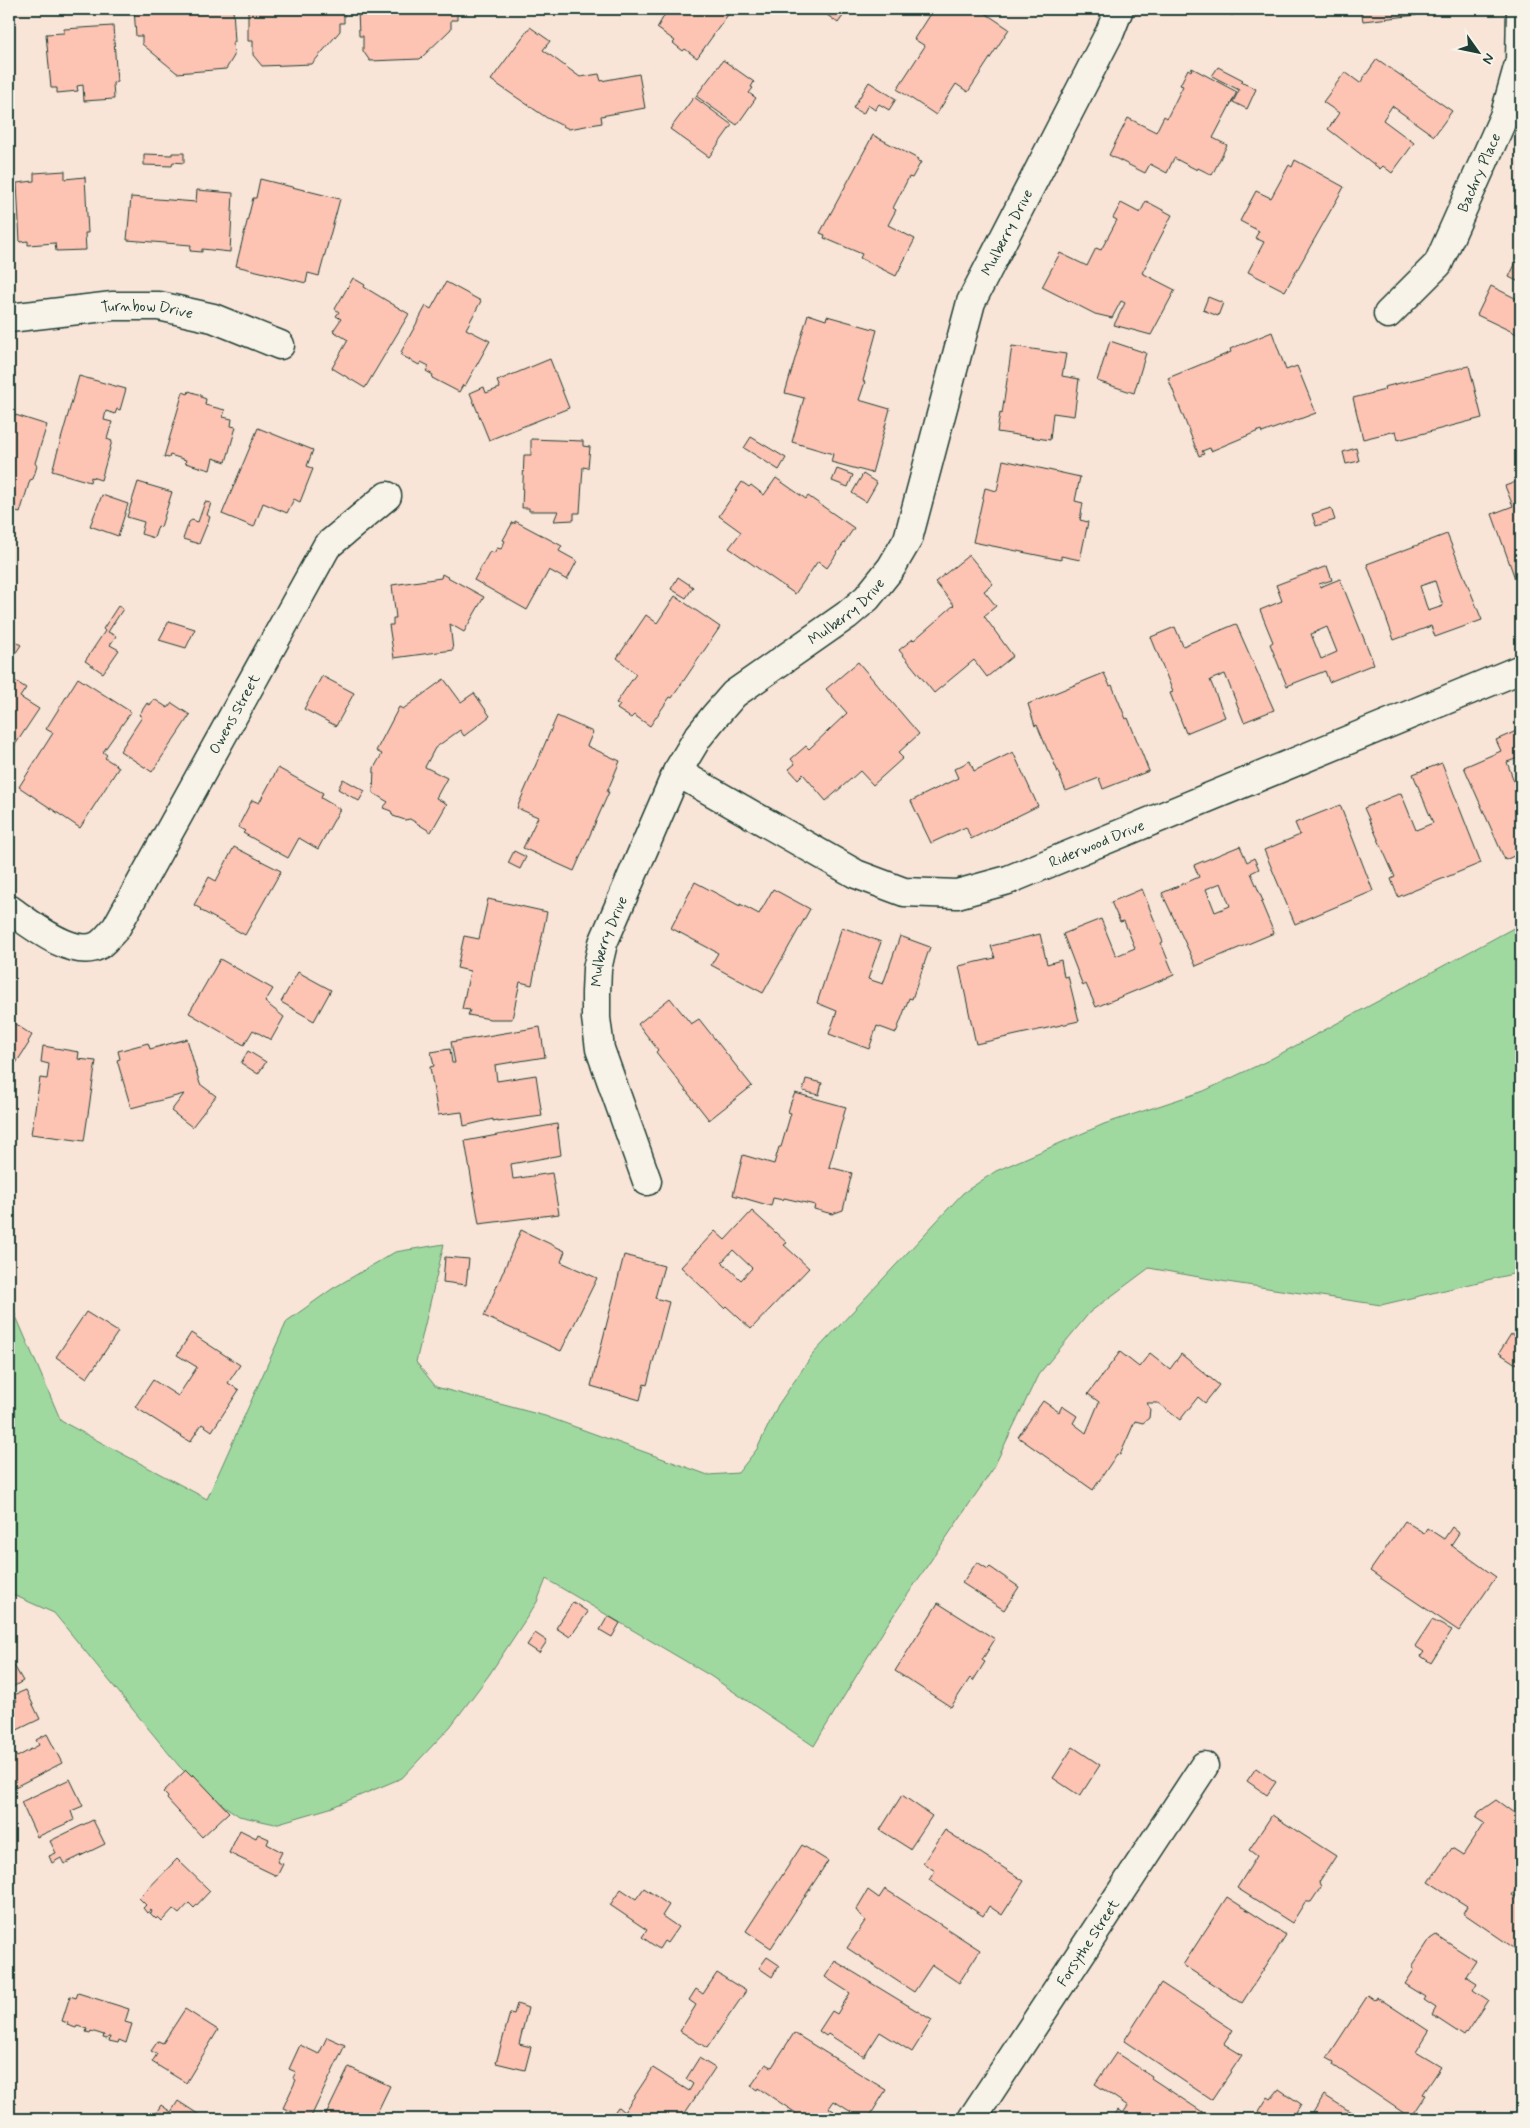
<svg xmlns="http://www.w3.org/2000/svg" width="1530" height="2128" viewBox="0 0 1530 2128" font-family="Mynerve,sans-serif">
	<style>
		.green { fill: #a0d99f; stroke: #608b6a }
		.building { fill: #fdc4b3; stroke: #1f3d34; fill-rule: evenodd }
		.lines { fill: none; stroke-linecap: round; stroke-linejoin: round }
		.minor-casing { stroke: #1f3d34; stroke-width: 31 }
		.minor { stroke: #f7f3e8; stroke-width: 28 }
		.labels { text-anchor: middle; stroke-width: 4; stroke-linejoin: round; paint-order: stroke }
		.street-label { font-size: 15px; fill: #1f3d34; stroke: #f7f3e8 }
	</style>
	<rect width="100%" height="100%" fill="#f9e5d8"/>
	<filter id="ink" filterUnits="userSpaceOnUse"><feTurbulence type="fractalNoise" baseFrequency=".02" numOctaves="2"/><feDisplacementMap in="SourceGraphic" scale="10" xChannelSelector="R" yChannelSelector="G"/><feConvolveMatrix kernelMatrix="1 2 1 2 8 2 1 2 1" color-interpolation-filters="sRGB"/></filter>
	<g filter="url(#ink)">
		<!-- green -->
		<path class="green" d="M1521 924V1272L1381 1305 1227 1282 1149 1268 1090 1312 1038 1375 993 1469 887 1625 814 1746 709 1675 546 1579 537 1602 489 1675 450 1727 402 1778 330 1808 275 1824 239 1816 207 1794 179 1766 54 1613 9 1593V1300L61 1421 207 1499 287 1321 332 1289 395 1252 444 1244 416 1362 436 1387 545 1416 708 1475 738 1473 757 1449 778 1405 813 1354 963 1193 996 1171 1104 1124 1204 1091 1269 1060Z"/>
		<!-- building -->
		<g class="building">
			<path d="M134 9H233L235 42H233L234 56 226 69 177 73 142 44V36H136Z"/>
			<path d="M248 9H344V23H340V31L312 64 262 66 253 55V41H248Z"/>
			<path d="M358 9H457V20H451V29L420 59 370 61 363 51V36H359Z"/>
			<path d="M668 9H732L697 58 685 49 683 51 673 43 675 41 657 28Z"/>
			<path d="M819 9H848L838 23Z"/>
			<path d="M933 9H979L1009 29 968 92 956 84 936 115 897 89 925 46 914 39Z"/>
			<path d="M1192 9H1234L1233 15Z"/>
			<path d="M1361 9H1416L1417 15 1363 21Z"/>
			<path d="M113 26 117 82 113 83 114 99 84 101 83 85 77 86 78 91 57 93V88H51L46 34 64 33V29Z"/>
			<path d="M530 27 550 41 543 50 580 77 599 74 601 81 639 74 645 108 601 116 602 123 569 129 547 118 491 80Z"/>
			<path d="M1377 59 1452 111 1434 136 1392 106 1383 120 1414 143 1392 173 1383 166 1380 169 1328 129 1339 113 1323 102 1345 72 1360 83Z"/>
			<path d="M723 60 754 82 751 87 753 88 749 93 756 98 737 125 696 96Z"/>
			<path d="M1218 67 1243 80 1241 82 1256 89 1247 109 1233 102 1239 90 1212 76Z"/>
			<path d="M1192 68 1237 92 1213 138 1227 145 1212 175 1198 168 1197 170 1174 158 1167 173 1150 164 1145 173 1109 155 1128 118 1156 132 1164 116 1167 118 1183 86 1180 85 1188 69 1191 71Z"/>
			<path d="M869 82 896 99 889 110 879 104 875 110 868 105 863 114 853 108Z"/>
			<path d="M694 97 732 125 709 157 670 129Z"/>
			<path d="M873 135 918 159 917 161 921 162 912 178 909 177 893 208 896 210 888 225 915 239 896 276 860 258 862 254 824 238 825 235 820 233Z"/>
			<path d="M172 153H184V163L173 162 172 166 144 165V154L172 155Z"/>
			<path d="M1295 160 1344 187 1285 291 1248 272 1264 242 1255 238 1259 231 1240 221 1256 191 1271 198 1289 165 1292 167Z"/>
			<path d="M65 171V179L85 177 88 233H85L86 250 56 251 55 243 28 245V241L20 242 17 183 34 181V173Z"/>
			<path d="M260 179 340 199 319 276 308 273 306 283 236 266 253 198H256Z"/>
			<path d="M197 190 233 193 230 252 202 249V252L190 251 191 245 127 240 131 197 196 202Z"/>
			<path d="M1146 201 1172 215 1142 273 1175 290 1151 335 1114 325 1125 303 1121 301 1112 318 1095 314 1042 287 1060 253 1087 266 1096 248 1101 250 1117 220 1113 218 1121 203 1140 213Z"/>
			<path d="M1521 252V283L1509 277Z"/>
			<path d="M353 278 365 285 364 287 409 314 365 388 332 368 348 340 333 331 341 319 336 316 339 312 335 309Z"/>
			<path d="M446 282 481 301 466 329 490 341 465 386 463 385 459 392 432 378 433 375 426 371 429 366 421 362 419 365 401 355 403 353 401 352 426 306 431 309Z"/>
			<path d="M1491 286 1521 301V336L1477 315Z"/>
			<path d="M1208 297 1223 303 1218 316 1203 310Z"/>
			<path d="M808 314 826 320 827 316 877 330 863 381 865 382 859 400 890 409 872 473 831 462 833 454 792 442 804 398 785 393Z"/>
			<path d="M1272 332 1286 370 1297 366 1316 413 1262 433 1261 430 1211 451 1210 448 1202 451 1204 454 1199 456 1168 378 1231 352 1230 349Z"/>
			<path d="M1110 341 1146 353 1134 393 1097 381Z"/>
			<path d="M1012 346 1066 354 1062 376 1079 379 1074 416 1053 413 1050 440 997 432 1000 413 1002 414Z"/>
			<path d="M550 359 569 408 489 440 470 393 484 387 486 393 500 388 497 381Z"/>
			<path d="M1469 366 1482 418 1398 440 1396 431 1363 439 1353 398 1385 390 1384 387Z"/>
			<path d="M79 376 126 389 120 410 117 409 115 414 106 411 104 420 112 422 107 439 112 441 101 480 91 477 90 482 52 471Z"/>
			<path d="M189 391 201 395V397L206 399 205 405 225 410 223 417 232 419 231 426 236 427 226 462 213 458 210 470 185 463 186 460 170 455 169 458 164 457 183 392 188 394Z"/>
			<path d="M9 413 47 425 35 463 37 466 33 479 30 480 20 513 9 510Z"/>
			<path d="M258 428 313 450 307 466 313 469 300 502 294 499 287 513 263 503 254 527 222 514Z"/>
			<path d="M751 437 786 458 779 470 744 448Z"/>
			<path d="M531 439 583 441V446L590 447 588 468 583 467 580 513H574V520L554 521 558 511H529V508H522L524 455H531Z"/>
			<path d="M1356 448 1359 461 1346 464 1343 452Z"/>
			<path d="M1003 460 1080 477 1075 501 1083 503 1080 520 1088 522 1080 560 1061 556V560L973 542 985 488 997 491Z"/>
			<path d="M837 469 853 475 848 487 832 481Z"/>
			<path d="M863 474 877 483 866 502 852 493Z"/>
			<path d="M776 478 806 499 808 496 854 528 827 568 818 561 795 594 729 548 741 532 719 516 742 482 749 487 751 485 764 495Z"/>
			<path d="M1521 480V586L1518 587 1492 514 1513 506 1505 486Z"/>
			<path d="M138 482 172 492 161 527 158 526 154 538 141 534 144 522 127 517Z"/>
			<path d="M102 495 128 504 118 536 90 526Z"/>
			<path d="M205 502 211 503 207 515 210 517 199 544 183 539 189 522 192 520 198 522Z"/>
			<path d="M1331 508 1335 520 1316 526 1312 514Z"/>
			<path d="M515 521 562 546 559 551 577 561 567 580 549 570 527 610 474 580 490 551 494 553 497 548 501 549 505 541 503 540 513 522 515 524Z"/>
			<path d="M1447 534 1482 620 1435 637 1431 626 1394 640 1367 564ZM1435 581 1443 606 1428 611 1420 586Z"/>
			<path d="M969 555 993 584 984 591 996 606 984 616 1013 656 987 677 974 660 934 693 899 650 913 639 914 640 954 605 935 582Z"/>
			<path d="M1327 566 1332 580 1319 584 1320 587 1340 579 1374 664 1329 682 1325 671 1287 686 1270 644 1273 642 1260 610 1282 601 1276 585ZM1327 627 1337 652 1321 659 1311 634Z"/>
			<path d="M442 574 484 597 464 632 450 624 453 650 394 658 389 625H393V618H396L392 585 441 578Z"/>
			<path d="M678 577 693 587 686 598 671 589Z"/>
			<path d="M675 596 720 627 672 698 670 697 650 726 634 715 631 718 617 709 620 705 616 703 636 674 617 658 646 615 657 623Z"/>
			<path d="M118 606 123 609 108 632 116 636 110 645 119 650 103 673 85 661 105 631 103 629Z"/>
			<path d="M169 621 195 629 186 648 159 640Z"/>
			<path d="M1236 624 1274 710 1244 722 1225 674 1210 680 1225 717 1186 733 1170 693 1173 692 1151 637 1175 627 1183 646Z"/>
			<path d="M9 637 21 645 9 663Z"/>
			<path d="M858 662 919 734 898 753 903 758 873 785 860 771 826 801 803 774 798 779 789 769 795 764 791 759 806 746 809 749 847 713 826 689Z"/>
			<path d="M1104 673 1110 686 1112 685 1126 719 1128 718 1149 771 1103 789 1099 778 1066 791 1049 751H1048L1037 725 1035 726 1028 704Z"/>
			<path d="M322 676 354 693 336 726 304 709Z"/>
			<path d="M9 677 26 688 20 697 39 709 9 754Z"/>
			<path d="M78 678 131 712 103 752 107 755 105 758 119 767 80 828 19 787 53 733 46 729Z"/>
			<path d="M444 679 461 702 474 693 490 716 464 736 460 730 435 748 425 767 447 778 436 798 447 804 431 832 410 819 405 820 393 816 391 811 383 808 388 802 373 793 374 768 382 754 376 751 399 707 403 709Z"/>
			<path d="M154 699 168 708 172 703 190 715 152 772 120 751 142 717 139 715 147 703 150 705Z"/>
			<path d="M557 716 593 732 587 746 620 761 607 792H609L574 871 523 848 538 817 517 808Z"/>
			<path d="M1521 729V757L1507 762 1516 787 1521 785V853L1505 860 1464 767 1501 751 1496 740Z"/>
			<path d="M1013 752 1038 806 971 839 966 827 931 843 911 801 958 778 954 769 970 761 974 771Z"/>
			<path d="M1442 763 1481 863 1398 897 1391 879 1395 877 1364 808 1401 793 1416 830 1433 823 1413 774Z"/>
			<path d="M278 768 323 793 321 798 340 809 318 849 299 838 288 858 243 833 245 831 238 827 252 800 259 803Z"/>
			<path d="M343 779 365 791 359 801 338 789Z"/>
			<path d="M1340 805 1373 891 1295 924 1264 850 1300 835 1295 823Z"/>
			<path d="M1240 846 1247 862 1254 858 1259 869 1251 873 1263 901 1261 902 1274 933 1196 966 1162 893 1199 877 1194 865ZM1221 883 1230 906 1215 912 1206 889Z"/>
			<path d="M234 847 281 871 245 935 200 910 201 909 194 905 209 877 216 881Z"/>
			<path d="M514 851 526 857 520 869 508 863Z"/>
			<path d="M695 882 740 906V904L759 914 773 889 810 909 763 993 711 965 718 953 671 928Z"/>
			<path d="M1142 889 1163 942 1161 943 1174 975 1096 1007 1086 984 1083 986 1063 934 1101 919 1116 956 1135 948 1124 921 1120 922 1111 902Z"/>
			<path d="M488 899 547 912 532 985 520 982 512 1019H490L468 1015 470 1010 462 1009 470 971 457 968 464 936 479 939Z"/>
			<path d="M842 927 881 942 868 979 883 984 900 936 930 947 912 999 909 998 896 1033 877 1026 869 1049 829 1034 837 1011 817 1003Z"/>
			<path d="M1040 934 1047 964 1061 960 1064 977 1068 976 1079 1021 976 1044 959 966 995 958 991 946Z"/>
			<path d="M220 959 273 989 265 1002 284 1017 271 1040 253 1030 244 1045 189 1013Z"/>
			<path d="M298 972 331 990 314 1021 281 1002Z"/>
			<path d="M670 998 691 1024 699 1019 752 1086 709 1120 656 1052 658 1050 638 1024Z"/>
			<path d="M9 1020 32 1035 28 1042 29 1043 9 1074Z"/>
			<path d="M540 1027 545 1057 495 1065 497 1081 536 1075 542 1116 498 1122V1120L493 1121V1119L464 1126 462 1112 438 1115 430 1067 434 1066 431 1052 450 1049 452 1063H455L451 1042Z"/>
			<path d="M187 1039 200 1084 216 1096 192 1127 171 1111 184 1094 131 1108 117 1060 120 1059 118 1051 148 1043 150 1049Z"/>
			<path d="M43 1046 79 1052 78 1059 96 1061 84 1141 31 1134 40 1078 47 1079 49 1064 41 1062Z"/>
			<path d="M248 1051 266 1062 258 1074 241 1063Z"/>
			<path d="M806 1079 822 1083 819 1095 803 1091Z"/>
			<path d="M795 1093 846 1107 829 1167 852 1173 843 1210 832 1214 814 1209 815 1205 784 1198 783 1200 773 1198 771 1206 733 1195 743 1155 774 1164 779 1147H781L791 1113 788 1112 791 1102Z"/>
			<path d="M557 1124 561 1155 511 1164 513 1179 552 1173 559 1214 479 1224 465 1141Z"/>
			<path d="M752 1211 787 1243 784 1245 809 1268 751 1329 726 1306 724 1308 681 1267 715 1231 725 1240ZM733 1250 752 1268 741 1280 722 1262Z"/>
			<path d="M521 1230 565 1251 561 1262 597 1278 561 1351 484 1316Z"/>
			<path d="M624 1255 664 1266 655 1298 669 1302 647 1385 644 1384 640 1400 591 1386Z"/>
			<path d="M445 1257 469 1259 466 1285 443 1282Z"/>
			<path d="M86 1312 118 1332 87 1378 56 1357Z"/>
			<path d="M191 1333 240 1365 228 1383 239 1390 212 1431 202 1424 190 1442 135 1407 153 1380 178 1396 197 1367 177 1355Z"/>
			<path d="M1511 1334 1521 1340V1356L1516 1364 1499 1353Z"/>
			<path d="M1120 1352 1139 1367 1150 1353 1170 1369 1181 1354 1219 1385 1205 1403 1198 1397 1180 1420 1158 1403H1147L1150 1409 1149 1418 1143 1423 1135 1421 1120 1455 1117 1454 1093 1490 1018 1437 1043 1401 1059 1412 1062 1406 1077 1416 1073 1423 1086 1433 1099 1402 1088 1394Z"/>
			<path d="M1405 1521 1424 1533 1427 1528 1444 1539 1452 1527 1459 1533 1451 1545 1496 1577 1459 1631 1370 1571Z"/>
			<path d="M977 1562 988 1569 990 1567 1019 1587 1004 1610 962 1583Z"/>
			<path d="M573 1602 588 1612 570 1637 556 1628Z"/>
			<path d="M938 1603 995 1639 982 1660 985 1662 973 1681 970 1678 951 1707 895 1671Z"/>
			<path d="M608 1616 620 1623 612 1637 600 1630Z"/>
			<path d="M1432 1620 1452 1630 1431 1663 1421 1656 1424 1652 1415 1646Z"/>
			<path d="M535 1633 547 1641 539 1653 527 1645Z"/>
			<path d="M9 1657 23 1681 11 1688 13 1691 9 1694Z"/>
			<path d="M26 1690 40 1719 11 1733 9 1729V1705L17 1701 14 1695Z"/>
			<path d="M47 1734 62 1763 13 1788 9 1779V1753L13 1751 17 1757 39 1745 36 1740Z"/>
			<path d="M1073 1747 1100 1765 1080 1796 1053 1778Z"/>
			<path d="M1256 1768 1276 1782 1267 1795 1247 1781Z"/>
			<path d="M186 1770 192 1776 193 1774 229 1812 202 1837 167 1799 168 1797 163 1792Z"/>
			<path d="M70 1779 83 1806 71 1811 74 1820 37 1837 21 1802Z"/>
			<path d="M902 1795 932 1816 910 1849 880 1830Z"/>
			<path d="M1496 1800 1521 1818V1882L1512 1895 1521 1901V1943L1517 1950 1463 1913 1467 1906 1429 1882 1452 1848 1463 1855 1484 1823 1476 1818 1479 1812Z"/>
			<path d="M1272 1815 1336 1856 1319 1882 1321 1887 1311 1902H1305L1292 1923 1237 1888 1257 1856 1249 1850Z"/>
			<path d="M93 1820 105 1844 64 1864 61 1858 52 1863 49 1856 56 1853 50 1841Z"/>
			<path d="M240 1830 256 1838 258 1834 269 1839 267 1844 282 1852 277 1862 283 1864 277 1876 229 1853Z"/>
			<path d="M945 1830 1024 1881 1002 1915 989 1906 983 1916 929 1880 935 1871 923 1863Z"/>
			<path d="M802 1845 828 1861 771 1948 746 1931Z"/>
			<path d="M177 1859 210 1891 194 1908 189 1903 179 1914 173 1909 162 1921 158 1917 156 1919 150 1913 152 1912 151 1910 147 1913 143 1908 146 1905 139 1898Z"/>
			<path d="M644 1888 669 1905 662 1916 678 1927 667 1943 664 1941 659 1949 642 1937 647 1930 610 1905 621 1889 636 1899Z"/>
			<path d="M885 1889 980 1950 959 1983 932 1965 914 1992 847 1948 865 1921 856 1910 868 1890 879 1898Z"/>
			<path d="M1227 1897 1286 1935 1242 2003 1183 1965Z"/>
			<path d="M1436 1935 1476 1961 1466 1976 1477 1983 1473 1990 1488 2000 1464 2036 1432 2015 1436 2008 1424 2000 1426 1997 1405 1984 1414 1970 1413 1965 1430 1939Z"/>
			<path d="M767 1957 779 1965 772 1977 759 1968Z"/>
			<path d="M835 1961 932 2020 912 2052 880 2032 864 2057 828 2034 826 2036 819 2031 832 2011 837 2014 850 1993 825 1977Z"/>
			<path d="M717 1973 746 1991 707 2048 680 2031 696 2005 689 2000 696 1989 703 1994Z"/>
			<path d="M1161 1983 1233 2030 1224 2044 1242 2055 1212 2100 1124 2041Z"/>
			<path d="M78 1993 129 2009 125 2022 132 2024 126 2043 119 2040 118 2043 109 2041 110 2037H108L107 2039 103 2038 104 2035 91 2031 90 2033 86 2032 87 2029 77 2026 76 2028 67 2025 68 2023 62 2021 70 1996 76 1998Z"/>
			<path d="M1368 1995 1375 2000 1377 1997 1429 2031 1416 2052 1441 2067 1423 2094 1426 2095 1411 2118 1333 2065 1334 2062 1327 2058Z"/>
			<path d="M517 2004 528 2008 519 2044 531 2047 525 2070 496 2063 510 2013 514 2014Z"/>
			<path d="M185 2009 218 2030 186 2083 152 2062 157 2054 151 2051 158 2041 163 2043Z"/>
			<path d="M794 2033 886 2090 868 2119H862L834 2101 829 2108 834 2111 829 2119H805L758 2088 757 2090 751 2086 766 2064 772 2067Z"/>
			<path d="M327 2037 345 2045 310 2119H290L293 2112 283 2108 296 2080 293 2078 296 2072 289 2069 300 2045 319 2054Z"/>
			<path d="M1116 2053 1152 2076 1151 2078 1213 2119H1112L1118 2110 1123 2113 1128 2106 1095 2084Z"/>
			<path d="M699 2058 715 2068 681 2119H666L658 2113 654 2119H615L611 2117 618 2107 624 2112 653 2068 689 2091 693 2084 686 2079Z"/>
			<path d="M349 2067 390 2086 374 2119H324Z"/>
			<path d="M1279 2089 1301 2104 1295 2114 1299 2117 1298 2119H1254L1268 2097 1271 2099Z"/>
			<path d="M1324 2095 1362 2119H1309Z"/>
			<path d="M178 2101 201 2116 198 2119H152L161 2105 171 2112Z"/>
			<path d="M761 2112 769 2115 775 2119H756Z"/>
		</g>
		<g class="lines">
			<!-- minor casing -->
			<g class="minor-casing">
				<g id="minor">
					<path id="s1" d="M1388 314 1438 264 1505 114 1520 60 1521 9"/>
					<path id="s2" d="M9 318 113 306H159L213 318 280 345"/>
					<path id="s3" d="M677 772 856 874 904 892 957 894 1008 880 1521 669"/>
					<path id="s4" d="M9 909C29 923 74 960 99 945 105 941 111 933 116 928L327 546 387 496"/>
					<path id="s5" d="M647 1181 600 1049 596 1018V993L597 969 603 943 677 772 698 737 714 717 734 694 847 615 867 598 891 568 908 539 971 302 1110 32 1119 9"/>
					<path id="s6" d="M972 2119 1204 1766"/>
				</g>
			</g>
			<!-- minor -->
			<use href="#minor" class="minor"/>
		</g>
	</g>
	<g class="labels">
		<!-- street labels -->
		<g class="street-label">
			<text dy="5" stroke="none"><textPath href="#s1" startOffset="171">Bachry Place</textPath></text>
			<text dy="5" stroke="none"><textPath href="#s5" startOffset="1090">Mulberry Drive</textPath></text>
			<text dy="5" stroke="none"><textPath href="#s2" startOffset="139">Turnbow Drive</textPath></text>
			<text dy="5" stroke="none"><textPath href="#s5" startOffset="670">Mulberry Drive</textPath></text>
			<text dy="5" stroke="none"><textPath href="#s4" startOffset="370">Owens Street</textPath></text>
			<text dy="5" stroke="none"><textPath href="#s3" startOffset="459">Riderwood Drive</textPath></text>
			<text dy="5" stroke="none"><textPath href="#s5" startOffset="250">Mulberry Drive</textPath></text>
			<text dy="5" stroke="none"><textPath href="#s6" startOffset="211">Forsythe Street</textPath></text>
		</g>
	</g>
	<!-- margin -->
	<rect width="1530" height="2128" fill="none" stroke="#f7f3e8" stroke-width="30"/>
	<rect x="15" y="15" width="1500" height="2098" fill="none" stroke="#1f3d34" stroke-width="2" filter="url(#ink)"/>
	<!-- north arrow -->
	<g transform="translate(1478 52) rotate(123)" stroke="#f7f3e8" stroke-width="4" paint-order="stroke">
	<path d="M0-4L9 19L0 12L-9 19Z" fill="#1f3d34"/>
	<text y="-8" font-size="14" font-weight="bold" text-anchor="middle" fill="#1f3d34">N</text>
	</g>
</svg>
